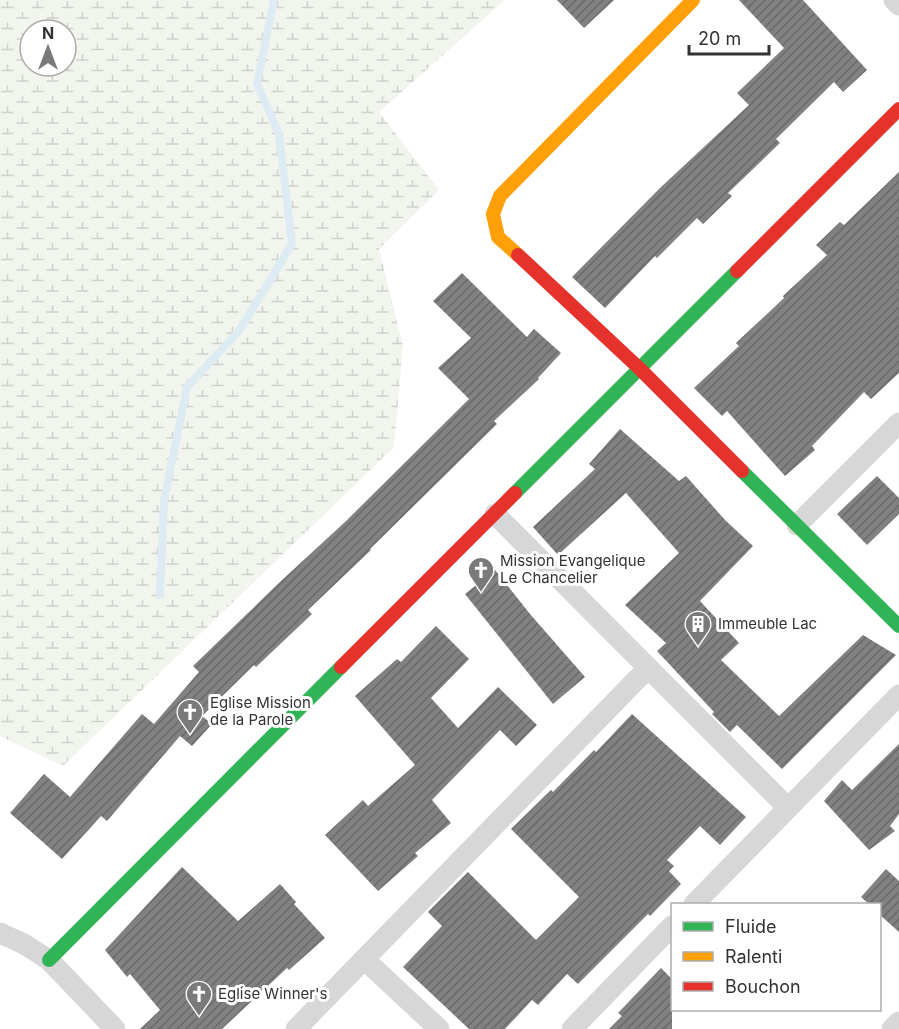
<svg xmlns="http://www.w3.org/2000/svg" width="899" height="1029" viewBox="0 0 899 1029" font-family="Inter,sans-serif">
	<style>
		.wetland { fill: url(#wetland-marsh); fill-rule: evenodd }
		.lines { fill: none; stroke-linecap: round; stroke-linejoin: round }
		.stream { stroke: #ddebf3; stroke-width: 8 }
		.building { fill: url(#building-hatch) }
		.street { stroke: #d7d7d7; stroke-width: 21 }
		.fast { stroke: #30b455; stroke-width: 14 }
		.slow { stroke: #ff9f0a; stroke-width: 14 }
		.jam { stroke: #e5322d; stroke-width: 14 }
		.labels { text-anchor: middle; stroke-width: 6; stroke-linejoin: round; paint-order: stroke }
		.poi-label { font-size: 15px; fill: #333; stroke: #fff; text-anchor: start }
	</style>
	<defs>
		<pattern id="wetland-marsh" width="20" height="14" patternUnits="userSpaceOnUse" patternTransform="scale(1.5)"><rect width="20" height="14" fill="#f1f5ed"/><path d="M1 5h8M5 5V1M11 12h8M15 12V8" fill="none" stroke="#cfd2cc"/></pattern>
		<pattern id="building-hatch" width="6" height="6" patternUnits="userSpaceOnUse" patternTransform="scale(1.5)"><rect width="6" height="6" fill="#818181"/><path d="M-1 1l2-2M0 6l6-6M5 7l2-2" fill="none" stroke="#6a6a6a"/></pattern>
	</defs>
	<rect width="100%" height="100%" fill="#fff"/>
	<!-- wetland -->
	<path class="wetland" d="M0 0H505L379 112 439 190 379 249 403 346 394 447 63 766 0 736ZM30 30H66V66H30Z"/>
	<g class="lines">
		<!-- stream -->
		<path class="stream" d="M160 595 164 501 187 387 239 331 292 244 279 134 257 84 274 0"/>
	</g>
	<!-- building -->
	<g class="building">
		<path d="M557 0H614L584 28Z"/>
		<path d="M739 0H803L867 70 843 92 834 82 776 139 780 143 728 193 732 196 703 224 697 218 657 258 655 256 605 308 572 277 660 188 749 105 737 93 784 48Z"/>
		<path d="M899 172V373L871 399 864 392 812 446 815 450 785 476 727 411 722 416 694 388 739 346 736 343 784 298 783 296 827 255 816 245 840 222 844 225Z"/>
		<path d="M462 273 527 337 534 329 561 353 538 378 539 379 494 421 497 424 370 549 371 550 308 610 312 614 256 667 254 665 202 716 212 724 192 746 180 736 107 821 101 816 62 859 10 813 44 774 70 797 142 714 154 724 199 672 193 666 281 581 345 522 469 399 438 368 471 338 433 301Z"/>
		<path d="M620 429 679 481 686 476 725 520 753 546 700 601 739 643 721 660 779 716 863 635 896 655 782 769 737 725 730 732 712 714 714 712 657 651 666 643 625 605 679 553 626 493 558 555 533 527 595 469 589 464Z"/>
		<path d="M877 476 899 498V514L867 545 837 514Z"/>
		<path d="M495 570 530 614 585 677 553 704 465 594Z"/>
		<path d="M436 626 469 659 431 698 458 728 498 687 537 725 516 746 500 730 432 800 451 823 415 853 418 856 378 891 325 835 363 800 368 806 415 765 355 696 397 659 401 662Z"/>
		<path d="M632 714 746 817 720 845 700 826 667 860 674 866 669 871 681 884 650 916 648 914 578 984 567 974 538 1005 532 1000 505 1029H469L403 967 442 926 428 912 468 872 536 940 579 897 511 829 551 790 553 792 594 750 596 752Z"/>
		<path d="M899 744V814L890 826 895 831 869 850 824 801 842 780 852 790Z"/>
		<path d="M182 867 238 921 280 884 296 902 294 904 325 938 289 970 287 968 222 1029H140L160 1010 130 974 127 977 105 950Z"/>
		<path d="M886 869 899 881V932L879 914V904H869L861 897Z"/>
		<path d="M661 968 672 979V1029H609L622 1016 618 1013Z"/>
	</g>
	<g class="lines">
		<!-- street -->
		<g class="street">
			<path d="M894 0 899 5"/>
			<path d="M495 514 788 808"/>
			<path d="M797 525 899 423"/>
			<path d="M694 904 899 695"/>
			<path d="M0 933 24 944 49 960 115 1029"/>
			<path d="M364 959 439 1029"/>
			<path d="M296 1029 648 668"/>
			<path d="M572 1029 672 926"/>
			<path d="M892 1029 899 1022"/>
		</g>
		<!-- fast -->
		<g class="fast">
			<path d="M742 471 899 626"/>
			<path d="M515 493 737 271"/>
			<path d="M49 960 341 667"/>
		</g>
		<!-- slow -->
		<path class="slow" d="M518 255 498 237 493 214 500 196 693 0"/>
		<!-- jam -->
		<g class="jam">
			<path d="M518 255 640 369 742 471"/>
			<path d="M737 271 899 109"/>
			<path d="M341 667 515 493"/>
		</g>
	</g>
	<!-- icons -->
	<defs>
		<g id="church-pin" transform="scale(1.35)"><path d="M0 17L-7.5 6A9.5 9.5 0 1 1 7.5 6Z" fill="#7a7a7a" stroke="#fff"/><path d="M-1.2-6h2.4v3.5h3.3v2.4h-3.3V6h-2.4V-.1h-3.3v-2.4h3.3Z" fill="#fff"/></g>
		<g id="building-pin" transform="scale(1.35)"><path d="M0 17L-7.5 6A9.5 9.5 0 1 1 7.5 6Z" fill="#7a7a7a" stroke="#fff"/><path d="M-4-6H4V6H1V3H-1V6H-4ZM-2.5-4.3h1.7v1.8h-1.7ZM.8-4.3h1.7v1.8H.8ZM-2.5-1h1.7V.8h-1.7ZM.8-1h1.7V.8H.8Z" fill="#fff"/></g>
	</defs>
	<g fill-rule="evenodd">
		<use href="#church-pin" x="481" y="570"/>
		<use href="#building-pin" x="698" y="624"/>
		<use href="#church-pin" x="190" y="712"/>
		<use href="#church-pin" x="199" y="994"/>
	</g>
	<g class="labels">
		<!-- poi labels -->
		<g class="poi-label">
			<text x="500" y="566">Mission Evangelique<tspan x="500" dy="17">Le Chancelier</tspan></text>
			<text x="718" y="629">Immeuble Lac</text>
			<text x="210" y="708">Eglise Mission<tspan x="210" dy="17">de la Parole</tspan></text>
			<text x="218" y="999">Eglise Winner's</text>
		</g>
	</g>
	<!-- legend -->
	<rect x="671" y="903" width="210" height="108" fill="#ffffff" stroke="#adadad" stroke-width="1.5"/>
	<rect x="683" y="922" width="30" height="9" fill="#30b455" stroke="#adadad" stroke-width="1.5"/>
	<text x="725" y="933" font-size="18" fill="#333333">Fluide</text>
	<rect x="683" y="952" width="30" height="9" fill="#ff9f0a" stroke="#adadad" stroke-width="1.5"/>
	<text x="725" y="963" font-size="18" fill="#333333">Ralenti</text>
	<rect x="683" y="982" width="30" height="9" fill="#e5322d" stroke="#adadad" stroke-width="1.5"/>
	<text x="725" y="993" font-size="18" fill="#333333">Bouchon</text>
	<!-- north arrow -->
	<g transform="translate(48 48)"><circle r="28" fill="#ffffff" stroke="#adadad" stroke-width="1.5"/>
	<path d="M0-4.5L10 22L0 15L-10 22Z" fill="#7a7a7a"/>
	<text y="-9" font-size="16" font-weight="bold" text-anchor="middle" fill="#333333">N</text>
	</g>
	<!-- scale -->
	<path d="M689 45v9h80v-9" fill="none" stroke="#333333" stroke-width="3"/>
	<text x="698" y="45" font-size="18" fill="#333333" stroke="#ffffff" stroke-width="4.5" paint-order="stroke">20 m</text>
</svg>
